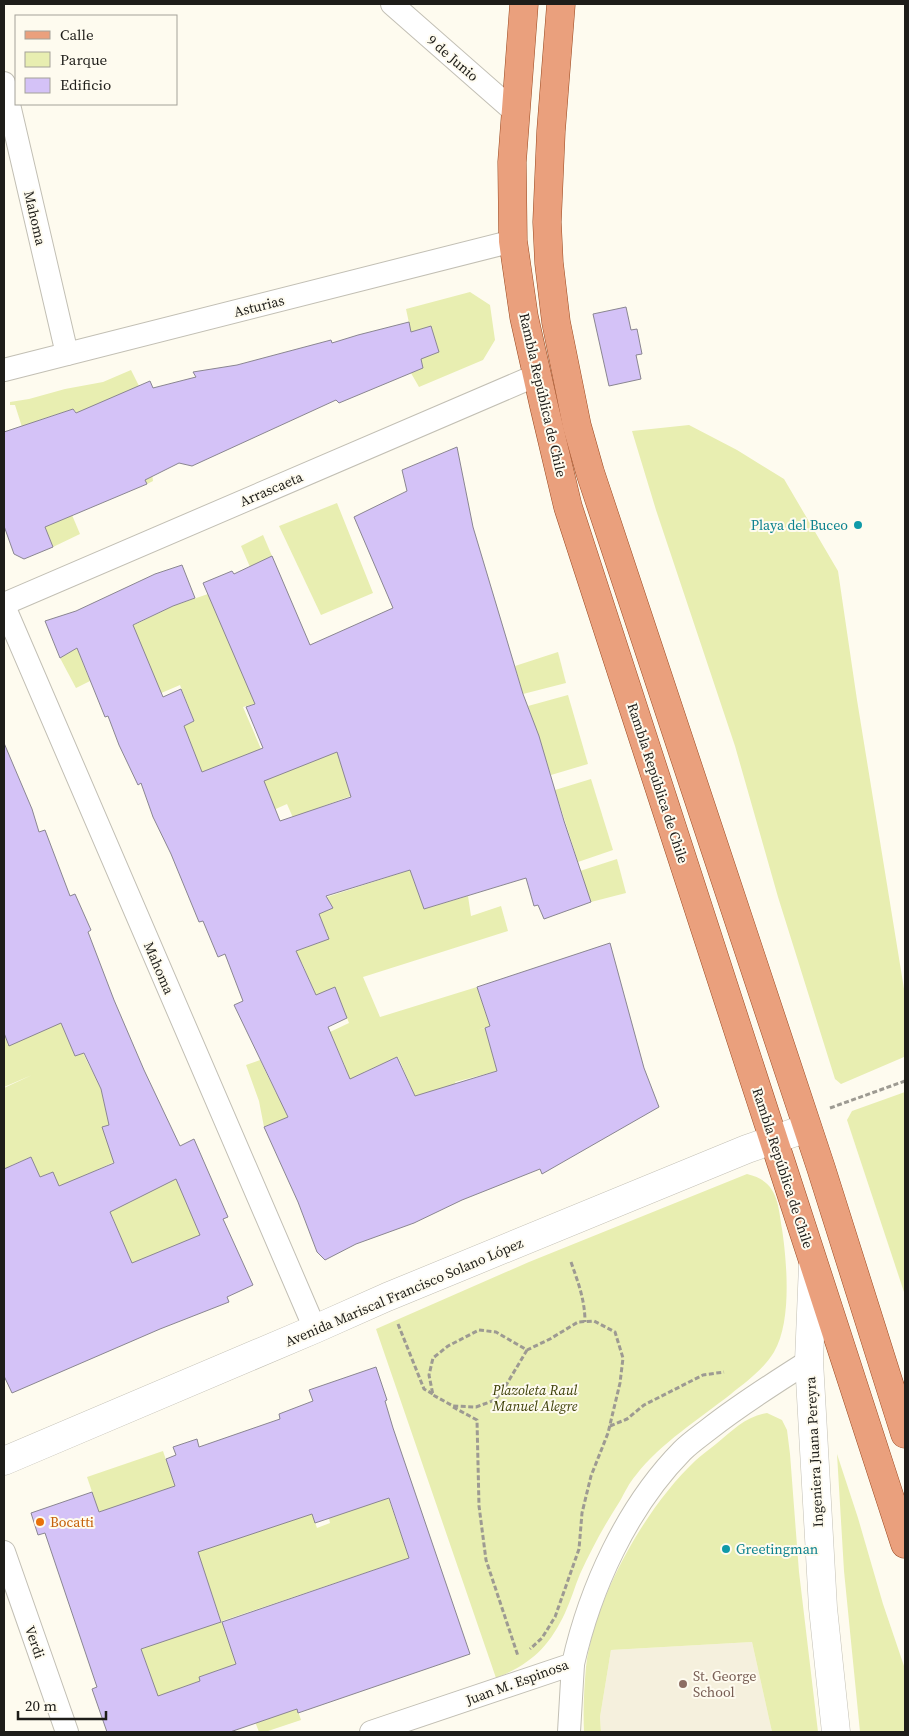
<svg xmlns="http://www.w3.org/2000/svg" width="909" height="1736" viewBox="0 0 909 1736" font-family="'Source Serif 4',serif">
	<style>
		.built { fill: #f5f0dd }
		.green { fill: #e8eeb1; fill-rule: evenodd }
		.building { fill: #d4c2f7; stroke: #8a8691; fill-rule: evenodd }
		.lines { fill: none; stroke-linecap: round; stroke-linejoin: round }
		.minor-casing { stroke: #c2bfb4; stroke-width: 24 }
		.tertiary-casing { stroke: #c2bfb4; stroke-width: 29 }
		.secondary-casing { stroke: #c2bfb4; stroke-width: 29 }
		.primary-casing { stroke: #9a4921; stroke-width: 29 }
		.path { stroke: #9d9a92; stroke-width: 3; stroke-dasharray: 5 2.5; stroke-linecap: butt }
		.minor { stroke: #fff; stroke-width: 22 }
		.tertiary { stroke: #fff; stroke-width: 28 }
		.secondary { stroke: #fff; stroke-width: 28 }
		.primary { stroke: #eaa07d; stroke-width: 28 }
		.culture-dot { fill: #0f9aa8; stroke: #fefbef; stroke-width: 2 }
		.food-dot { fill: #e8710a; stroke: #fefbef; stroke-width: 2 }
		.education-dot { fill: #8d6e63; stroke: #fefbef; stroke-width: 2 }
		.labels { text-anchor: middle; stroke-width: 4; stroke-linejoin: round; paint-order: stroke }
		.street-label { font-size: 14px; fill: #1e1d19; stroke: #fefbef }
		.culture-label { font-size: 14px; fill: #0d838f; stroke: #fefbef; text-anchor: end }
		.park-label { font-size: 14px; font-style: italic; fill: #3c3e05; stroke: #fefbef }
		.food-label { font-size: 14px; fill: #c56008; stroke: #fefbef; text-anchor: start }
		.education-label { font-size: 14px; fill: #785e54; stroke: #fefbef; text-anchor: start }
	</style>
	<rect width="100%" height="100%" fill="#fefbef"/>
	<!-- built -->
	<path class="built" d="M752 1642 772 1732H601L600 1717 611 1650Z"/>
	<!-- green -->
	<g class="green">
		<path d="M470 292 490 305 495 340 483 360 419 387 411 373 423 368 421 359 439 351 431 326 411 332 406 309Z"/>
		<path d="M131 370 141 390 153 481 147 484 73 409 39 420 47 440 29 449 15 405H10V402L29 399 65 389 103 382Z"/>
		<path d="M689 425 737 450 784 479 838 571 857 700 905 995 904 1057 841 1084 835 1079 778 897 735 746 656 510 632 431Z"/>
		<path d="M337 503 373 593 321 615 279 526Z"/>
		<path d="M72 515 80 534 53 547 44 525Z"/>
		<path d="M263 535 272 556 250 567 241 546Z"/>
		<path d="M208 594 288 695 243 707 261 749 337 734 351 796 318 808 301 836 287 804 200 842 184 726 194 721 180 685 152 697 132 626 173 606Z"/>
		<path d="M77 648 90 681 76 688 60 658Z"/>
		<path d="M558 652 566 683 523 694 515 666Z"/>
		<path d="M568 695 588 764 551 775 528 706Z"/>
		<path d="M591 779 613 850 578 862 555 790Z"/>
		<path d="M617 859 626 893 591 902 580 871Z"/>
		<path d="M410 870 424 909 468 896 471 916 501 906 508 931 363 977 380 1017 477 987 490 1026 478 1030 485 1028 497 1071 455 1082 459 1094 419 1105 398 1057 364 1072 369 1090 337 1103 345 1066 330 1032 349 1023 335 988 316 995 302 963 283 956 329 939 319 914 332 908 327 897Z"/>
		<path d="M30 1020 61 1023 75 1056 83 1053 101 1089 109 1125 103 1127 114 1162 60 1187 22 1227 4 1175V1088L32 1075 4 1087V1033L8 1045 28 1037ZM31 1157 40 1177 52 1172 59 1186 28 1199 12 1165Z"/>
		<path d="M260 1060 276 1093 290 1088 300 1112 264 1127 259 1101 246 1065Z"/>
		<path d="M905 1092V1295L847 1120 852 1111Z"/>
		<path d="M168 1161 214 1266 132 1263 101 1190 129 1203 143 1195 136 1176Z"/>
		<path d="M747 1174C777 1181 778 1202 782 1229 787 1262 792 1322 774 1352 764 1369 746 1382 731 1394 699 1419 661 1443 636 1475 629 1483 625 1492 620 1501 605 1524 592 1548 580 1574 575 1586 571 1600 565 1613 549 1647 531 1664 496 1678L376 1329 529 1262Z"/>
		<path d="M767 1413 782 1420 787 1430 790 1454 799 1572 818 1732H772L752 1642 611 1650 600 1717 601 1732H584C583 1711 584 1689 586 1667 594 1599 645 1508 695 1461 701 1455 709 1450 716 1444 732 1431 746 1416 767 1413Z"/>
		<path d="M163 1451 175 1486 99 1512 87 1477Z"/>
		<path d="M837 1454 858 1518 883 1604 905 1669V1732H860L844 1571Z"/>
		<path d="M375 1459 409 1558 222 1621 236 1664 199 1677 200 1681 175 1690 181 1708 147 1720 150 1673 141 1649 145 1648 159 1563 183 1635 221 1621 182 1505 311 1511 317 1528 330 1523 329 1518 350 1511Z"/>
		<path d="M291 1690 301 1720 265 1732H259L251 1711Z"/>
	</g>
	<!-- building -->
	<g class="building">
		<path d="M626 307 631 330 637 329 642 354 636 355 641 379 609 386 593 314Z"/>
		<path d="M409 322 411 332 431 326 439 352 421 359 423 368 339 403 336 400 192 466 179 463 145 480 147 484 45 527 53 547 24 559 14 554 4 526V432L73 409 76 413 150 381 153 388 196 377 193 372 237 365 331 340 332 343 358 335Z"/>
		<path d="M457 447 473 527 523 694 539 736 564 821 591 902 544 919 538 905 534 906 526 878 424 909 410 870 326 896 333 908 319 914 329 939 296 951 316 995 335 987 347 1018 328 1027 350 1079 397 1057 415 1096 497 1071 485 1028 490 1026 477 987 610 943 644 1068 659 1107 542 1174 540 1169 462 1200 414 1223 356 1244 325 1260 317 1252 298 1202 264 1127 288 1117 234 1005 243 1001 225 954 218 957 203 921 199 922 171 854 153 817 141 783 138 785 119 745 108 716 105 717 77 648 60 658 45 621 76 611 155 574 182 565 195 598 173 606 133 625 163 697 181 689 194 721 184 726 202 772 263 748 246 707 255 704 203 583 232 571 234 574 272 556 310 645 393 608 354 517 407 491 402 470ZM337 752 351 797 280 821 264 781Z"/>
		<path d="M4 743 32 809 39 832 45 830 70 896 75 894 91 930 88 932 114 1000 144 1070 180 1146 194 1139 228 1217 223 1219 253 1285 227 1297 229 1302 160 1329 12 1393 4 1376V1169L31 1157 40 1177 53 1172 59 1186 114 1163 102 1127 109 1125 101 1089 84 1053 75 1056 61 1023 9 1046 4 1033ZM176 1179 200 1235 132 1263 110 1212Z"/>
		<path d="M376 1367 387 1400 385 1401 393 1428 470 1654 298 1713 297 1709 230 1732H107L92 1689 97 1687 45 1533 38 1535 31 1513 92 1492 99 1512 175 1486 166 1459 176 1455 173 1447 197 1439 199 1447 280 1419 279 1414 313 1401 309 1390ZM389 1498 409 1558 222 1622 236 1664 199 1677 200 1681 158 1696 141 1649 221 1622 198 1552 312 1514 315 1523Z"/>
	</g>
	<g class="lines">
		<!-- minor casing -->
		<g class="minor-casing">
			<g id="minor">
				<path d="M392 4 515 112"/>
				<path d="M4 83 67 354"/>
				<path d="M4 370 513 241"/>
				<path d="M4 604 537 375"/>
				<path d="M4 606 315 1329"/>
				<path d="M4 1552 67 1732"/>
				<path d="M371 1732 573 1664C590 1588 627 1507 682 1451 690 1443 700 1436 709 1429 741 1404 774 1383 809 1361"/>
				<path d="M569 1732 573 1664"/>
			</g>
		</g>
		<!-- tertiary casing -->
		<g class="tertiary-casing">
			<path id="tertiary" d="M4 1461 315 1329 387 1297 747 1149 807 1128"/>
		</g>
		<!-- secondary casing -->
		<g class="secondary-casing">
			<path id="secondary" d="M813 1265 809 1361 823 1608 836 1732"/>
		</g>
		<!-- primary casing -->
		<g class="primary-casing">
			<g id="primary">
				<path d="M524 4 512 162 513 241 524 317 544 406 568 507 905 1544"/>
				<path d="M561 4 551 131 547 222 549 263 556 322 577 426 590 472 821 1168 905 1434"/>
			</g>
		</g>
		<!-- path -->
		<g class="path">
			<path d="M830 1108 905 1081"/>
			<path d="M571 1262C578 1282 585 1300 585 1322"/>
			<path d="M398 1324 424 1389 433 1394"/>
			<path d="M527 1350 505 1387 495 1400 476 1407 453 1406 433 1395 429 1375 433 1358 448 1346 479 1330 496 1332 527 1350 550 1339 578 1322 594 1321 615 1332 623 1358 620 1383 608 1433 591 1476 582 1513 579 1549 555 1617 542 1638 530 1649"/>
			<path d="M453 1407 477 1420 479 1506 486 1560 518 1656"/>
			<path d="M610 1426 627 1419 644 1405 703 1375 724 1372"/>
		</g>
		<!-- minor -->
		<use href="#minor" class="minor"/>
		<!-- tertiary -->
		<use href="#tertiary" class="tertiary"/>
		<!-- secondary -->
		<use href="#secondary" class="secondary"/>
		<!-- primary -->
		<use href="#primary" class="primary"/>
	</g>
	<!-- markers -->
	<g class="culture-dot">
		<circle cx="858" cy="525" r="5"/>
		<circle cx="726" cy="1549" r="5"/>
	</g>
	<circle class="food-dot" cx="40" cy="1522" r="5"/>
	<circle class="education-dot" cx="683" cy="1684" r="5"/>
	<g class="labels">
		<!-- street labels -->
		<g class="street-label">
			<text transform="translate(453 58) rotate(41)" y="5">9 de Junio</text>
			<text transform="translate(35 218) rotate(77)" y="5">Mahoma</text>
			<text transform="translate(259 306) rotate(-14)" y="5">Asturias</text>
			<text transform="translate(543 395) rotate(77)" y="5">Rambla República de Chile</text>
			<text transform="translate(271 489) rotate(-23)" y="5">Arrascaeta</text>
			<text transform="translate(658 783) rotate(72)" y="5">Rambla República de Chile</text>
			<text transform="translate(159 968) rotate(67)" y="5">Mahoma</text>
			<text transform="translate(783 1168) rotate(72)" y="5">Rambla República de Chile</text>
			<text transform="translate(404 1292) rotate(-23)" y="5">Avenida Mariscal Francisco Solano López</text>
			<text transform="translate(814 1452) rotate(-93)" y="5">Ingeniera Juana Pereyra</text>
			<text transform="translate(35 1642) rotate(71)" y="5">Verdi</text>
			<text transform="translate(517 1682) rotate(-20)" y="5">Juan M. Espinosa</text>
		</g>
		<!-- culture labels -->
		<g class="culture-label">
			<text x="848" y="530">Playa del Buceo</text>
			<text x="736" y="1554" text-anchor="start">Greetingman</text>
		</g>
		<!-- park labels -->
		<g class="park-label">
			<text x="535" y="1395">Plazoleta Raul<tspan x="535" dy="16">Manuel Alegre</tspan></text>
		</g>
		<!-- food labels -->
		<g class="food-label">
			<text x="50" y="1527">Bocatti</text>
		</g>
		<!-- education labels -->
		<g class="education-label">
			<text x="693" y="1681">St. George<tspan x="693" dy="16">School</tspan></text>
		</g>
	</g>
	<!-- border -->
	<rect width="909" height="1736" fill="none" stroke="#1e1d19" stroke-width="10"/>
	<!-- legend -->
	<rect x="15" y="15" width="162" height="90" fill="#fefbef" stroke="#a4a299"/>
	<rect x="25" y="31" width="25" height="8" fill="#eaa07d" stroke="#a4a299"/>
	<text x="60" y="40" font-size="15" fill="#1e1d19">Calle</text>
	<rect x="25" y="52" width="25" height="15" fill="#e8eeb1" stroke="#a4a299"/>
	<text x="60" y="65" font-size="15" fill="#1e1d19">Parque</text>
	<rect x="25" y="78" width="25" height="15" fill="#d4c2f7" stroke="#a4a299"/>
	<text x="60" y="90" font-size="15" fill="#1e1d19">Edificio</text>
	<!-- scale -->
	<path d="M18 1711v8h88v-8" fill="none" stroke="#1e1d19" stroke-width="2.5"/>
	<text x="25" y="1711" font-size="15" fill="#1e1d19" stroke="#fefbef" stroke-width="4" paint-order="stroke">20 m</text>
</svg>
